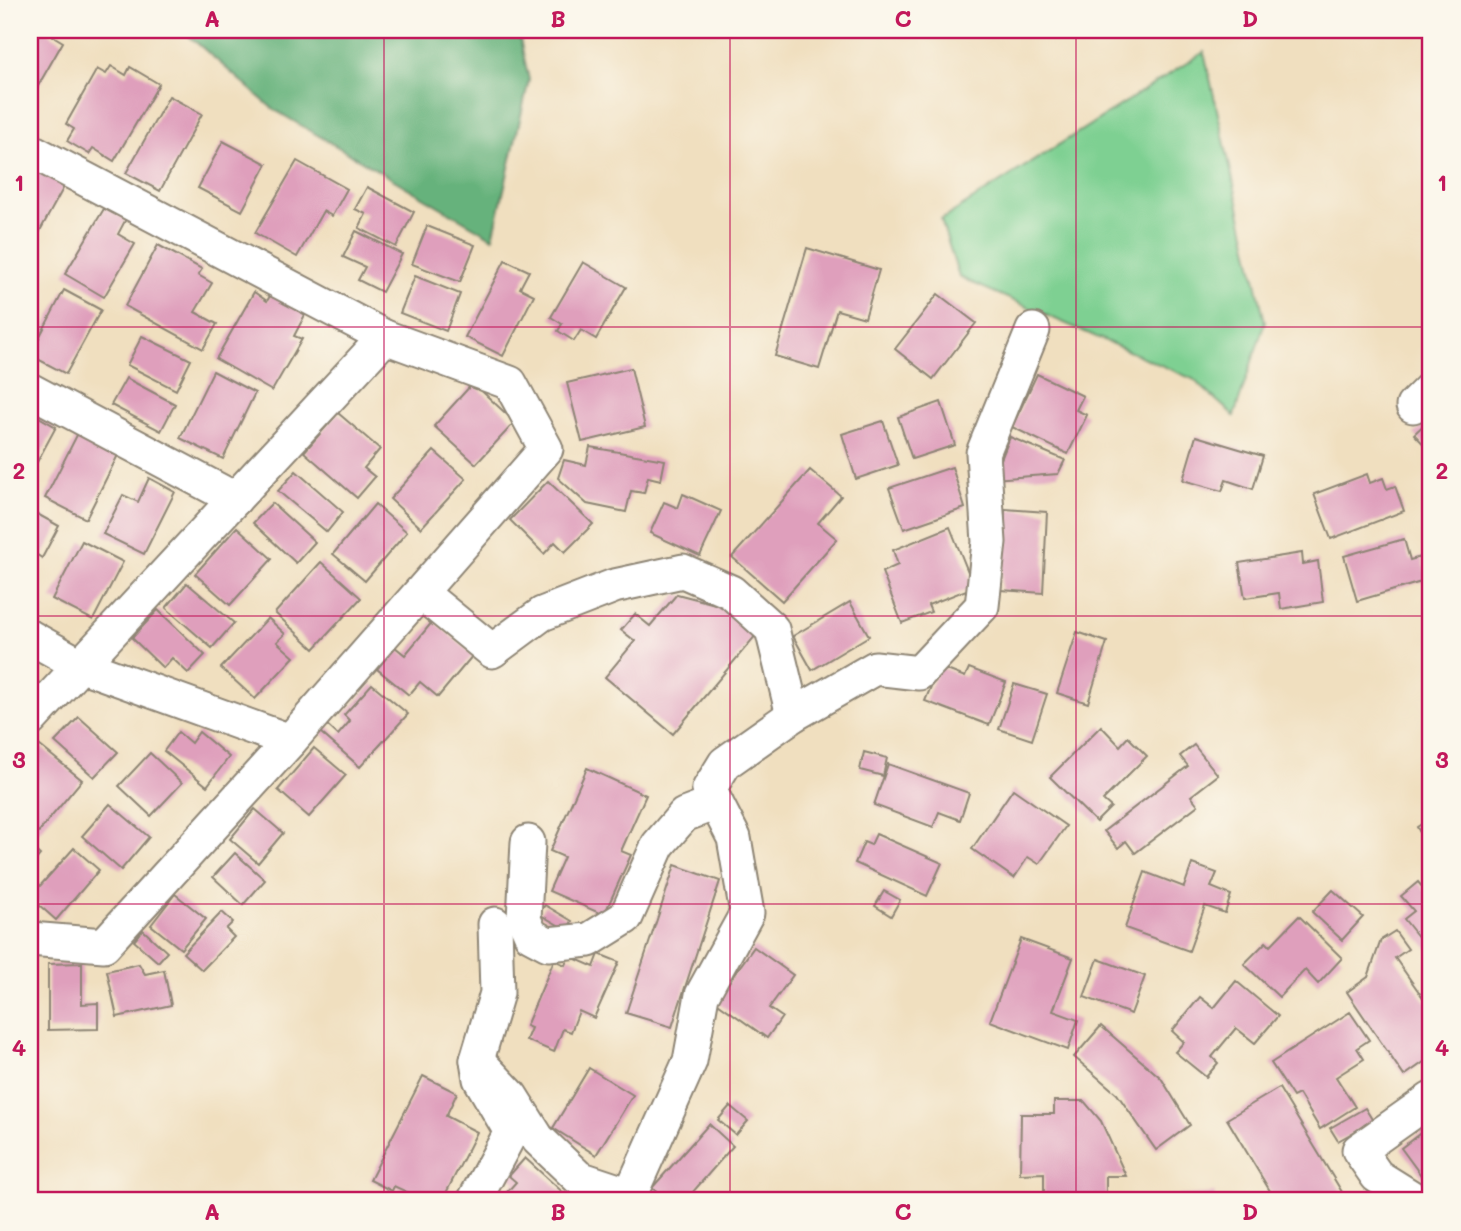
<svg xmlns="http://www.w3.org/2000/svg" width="1461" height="1231" viewBox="0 0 1461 1231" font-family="Mali,sans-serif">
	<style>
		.green { fill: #7ed092; stroke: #547e5e; stroke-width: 2 }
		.forest { fill: #66b27c; stroke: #486e54; stroke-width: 2 }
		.building { fill: #df9fbc }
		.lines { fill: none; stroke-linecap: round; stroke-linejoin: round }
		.street-casing { stroke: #8e8575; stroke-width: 37 }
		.street { stroke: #fff; stroke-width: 33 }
		.grid { fill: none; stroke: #c2185b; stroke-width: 2; stroke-opacity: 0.55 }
		.neatline { fill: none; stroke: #c2185b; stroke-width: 2.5 }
		.grid-label { font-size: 23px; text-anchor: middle; font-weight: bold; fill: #c2185b }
	</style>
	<rect width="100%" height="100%" fill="#fbf7ec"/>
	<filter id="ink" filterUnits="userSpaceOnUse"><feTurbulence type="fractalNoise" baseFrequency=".0143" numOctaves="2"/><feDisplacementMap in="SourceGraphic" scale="14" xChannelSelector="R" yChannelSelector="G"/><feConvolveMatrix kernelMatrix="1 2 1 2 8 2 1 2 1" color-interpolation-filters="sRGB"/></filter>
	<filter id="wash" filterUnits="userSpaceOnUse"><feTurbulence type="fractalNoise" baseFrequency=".00686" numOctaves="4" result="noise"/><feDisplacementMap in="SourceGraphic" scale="28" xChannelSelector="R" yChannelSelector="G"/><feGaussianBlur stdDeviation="1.57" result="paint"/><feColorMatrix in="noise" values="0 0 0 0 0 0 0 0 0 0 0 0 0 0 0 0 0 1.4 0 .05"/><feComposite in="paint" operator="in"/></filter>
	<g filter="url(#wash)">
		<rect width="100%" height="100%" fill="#f0dfbf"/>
		<!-- green -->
		<path class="green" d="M1204 52 1265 322 1234 416 1193 379 959 277 941 220Z"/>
		<!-- forest -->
		<path class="forest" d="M182 30H518L529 80 493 238 273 109Z"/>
		<g id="blocks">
			<!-- building -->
			<g class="building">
				<path d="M30 30H43L63 42 30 100Z"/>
				<path d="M111 66 126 75 130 67 159 84 114 161 93 148 89 154 67 141 74 129 66 124 97 69 106 74Z"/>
				<path d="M169 96 202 114 160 191 126 173Z"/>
				<path d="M223 141 267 164 242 211 198 188Z"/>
				<path d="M297 161 347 189 332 216 323 211 297 257 255 233Z"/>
				<path d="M30 166 65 185 30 249Z"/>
				<path d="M367 187 414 212 396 247 359 228 366 214 355 209Z"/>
				<path d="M105 207 126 219 118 234 135 244 104 297 65 274Z"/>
				<path d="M427 226 475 245 460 282 412 264Z"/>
				<path d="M356 231 402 254 382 292 358 280 365 267 343 257Z"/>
				<path d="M158 245 202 269 198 275 212 283 195 312 217 324 203 349 125 306Z"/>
				<path d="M807 248 879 270 865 318 837 310 819 369 775 356Z"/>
				<path d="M505 260 529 271 520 288 534 295 503 356 465 337Z"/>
				<path d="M583 262 626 287 596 339 581 330 574 341 558 331 562 324 551 317Z"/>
				<path d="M415 276 460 294 446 331 400 313Z"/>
				<path d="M64 290 101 310 66 374 30 355Z"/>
				<path d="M273 291 307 311 294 336 302 339 272 391 216 359 254 292 267 301Z"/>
				<path d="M938 294 976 323 933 379 895 349Z"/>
				<path d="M142 336 191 360 176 390 127 365Z"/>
				<path d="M631 368 645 427 582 442 567 383Z"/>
				<path d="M213 371 255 393 223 459 180 438Z"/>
				<path d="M1037 374 1083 396 1076 410 1087 415 1068 454 1012 427Z"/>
				<path d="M126 378 175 404 161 431 111 405Z"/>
				<path d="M473 383 515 422 476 464 434 426Z"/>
				<path d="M941 402 955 445 912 459 898 417Z"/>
				<path d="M30 412 56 427 30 475Z"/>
				<path d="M338 413 380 449 364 468 375 477 357 498 304 452Z"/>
				<path d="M1431 418V452L1414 434Z"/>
				<path d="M883 421 898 465 856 479 842 434Z"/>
				<path d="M78 433 119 453 86 519 45 498Z"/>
				<path d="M1196 436 1263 456 1253 489 1226 480 1222 491 1183 480Z"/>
				<path d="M1010 437 1065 460 1058 474 993 479Z"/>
				<path d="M590 447 665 460 661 480 648 477 644 493 631 491 626 512 587 504 558 478 564 460 586 465Z"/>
				<path d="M434 451 466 479 421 528 390 499Z"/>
				<path d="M952 467 965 508 904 529 889 488Z"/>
				<path d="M810 470 841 496 818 523 837 539 782 601 732 557Z"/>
				<path d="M296 471 343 512 327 532 278 491Z"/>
				<path d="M1367 474 1370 483 1383 478 1387 489 1395 486 1404 511 1331 539 1314 494Z"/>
				<path d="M149 478 175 492 144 554 103 534 123 495 138 502Z"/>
				<path d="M548 481 593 524 565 552 555 542 544 554 510 520Z"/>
				<path d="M683 494 721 511 700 556 650 533 664 502 678 508Z"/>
				<path d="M272 503 315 542 296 563 253 523Z"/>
				<path d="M375 504 407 532 365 581 333 554Z"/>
				<path d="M1005 509 1047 512 1043 593 1001 590Z"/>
				<path d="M30 510 59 526 42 558 37 555 30 568Z"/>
				<path d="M237 527 272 559 230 605 195 574Z"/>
				<path d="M950 527 974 587 928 605 931 612 902 623 882 572 898 565 893 550Z"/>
				<path d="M1404 539 1410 560 1421 557 1428 580 1357 601 1344 556Z"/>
				<path d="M82 541 123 562 93 620 52 599Z"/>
				<path d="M1302 553 1303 564 1318 561 1323 602 1281 609 1279 593 1245 598 1239 563Z"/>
				<path d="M321 562 361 598 314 649 275 613Z"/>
				<path d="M187 583 234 623 212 648 166 608Z"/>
				<path d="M677 594 723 606 757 634 673 734 605 677 635 641 621 630 635 614 650 626Z"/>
				<path d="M850 602 869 636 812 670 793 636Z"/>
				<path d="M158 610 205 655 188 673 172 658 163 668 132 638Z"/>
				<path d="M268 618 285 634 277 642 294 657 255 699 221 668Z"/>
				<path d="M433 621 473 655 438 697 420 682 409 695 377 669 395 647 405 655Z"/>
				<path d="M1077 632 1107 642 1088 703 1057 693Z"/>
				<path d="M939 667 965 677 969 668 1006 682 989 725 925 701Z"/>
				<path d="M372 684 408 714 360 767 320 732 326 724 338 735 350 721 344 715Z"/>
				<path d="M1014 684 1047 694 1032 740 999 729Z"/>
				<path d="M79 717 118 752 94 777 55 742Z"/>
				<path d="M1101 726 1120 746 1128 737 1147 756 1103 800 1111 807 1096 822 1050 777Z"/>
				<path d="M178 732 191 743 199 732 229 757 207 786 164 751Z"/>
				<path d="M34 741 82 780 37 834 30 828V746Z"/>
				<path d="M1194 745 1218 775 1191 796 1198 805 1135 853 1126 841 1118 848 1104 831 1188 766 1180 756Z"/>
				<path d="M314 748 346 775 309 817 278 790Z"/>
				<path d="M864 752 887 758 883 776 860 770Z"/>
				<path d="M150 753 182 783 151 816 119 786Z"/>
				<path d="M888 764 969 793 960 820 939 812 933 827 874 805Z"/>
				<path d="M587 768 646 795 621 851 631 855 604 915 549 891 564 857 550 851Z"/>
				<path d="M1013 789 1066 826 1039 864 1028 857 1014 878 972 849Z"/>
				<path d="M110 804 149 837 121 870 82 836Z"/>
				<path d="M255 809 283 833 258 863 230 839Z"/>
				<path d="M1431 818V852L1417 827Z"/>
				<path d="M876 834 942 863 927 896 855 863 864 842 871 845Z"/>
				<path d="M30 846 40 855 30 867Z"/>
				<path d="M74 848 99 870 56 920 30 897Z"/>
				<path d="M235 853 265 880 243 905 213 877Z"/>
				<path d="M1192 864 1217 873 1211 887 1231 895 1225 913 1205 906 1189 951 1125 928 1145 872 1184 887Z"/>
				<path d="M675 865 720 881 672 1027 626 1013Z"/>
				<path d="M1418 882 1429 895 1431 893V953L1404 919 1414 911 1401 896Z"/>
				<path d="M1333 890 1363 917 1342 940 1312 912Z"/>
				<path d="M884 891 900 900 891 916 875 906Z"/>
				<path d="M175 894 206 919 181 949 151 925Z"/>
				<path d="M545 905 572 921 567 930 539 914Z"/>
				<path d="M222 912 233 922 226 929 234 937 202 970 183 953Z"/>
				<path d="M1299 916 1342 958 1318 984 1305 970 1279 997 1244 964 1266 942 1270 946Z"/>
				<path d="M143 930 167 952 158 962 134 941Z"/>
				<path d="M1395 931 1408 949 1395 958 1431 1009V1057L1404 1076 1347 992 1368 977 1381 940Z"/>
				<path d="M1021 939 1073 958 1053 1011 1078 1020 1068 1050 990 1021Z"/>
				<path d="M754 947 793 975 769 1008 782 1017 767 1038 715 1001Z"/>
				<path d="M599 954 619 962 594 1018 579 1011 571 1032 563 1029 554 1052 526 1040 531 1028 526 1026 554 960 565 965 569 956 594 967Z"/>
				<path d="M1098 959 1145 976 1131 1014 1084 997Z"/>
				<path d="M82 963V1004L98 1003V1029L48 1030V964Z"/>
				<path d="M139 964 145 974 164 970 171 1005 117 1017 107 971Z"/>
				<path d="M1236 981 1278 1016 1255 1043 1236 1028 1212 1057 1218 1063 1206 1077 1175 1052 1184 1042 1172 1031 1200 997 1214 1008Z"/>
				<path d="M1350 1012 1369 1040 1357 1048 1364 1059 1336 1077 1355 1107 1320 1129 1299 1094 1293 1097 1271 1063Z"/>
				<path d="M1101 1026 1161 1078 1190 1125 1156 1150 1117 1094 1074 1057Z"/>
				<path d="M589 1068 633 1095 596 1155 553 1128Z"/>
				<path d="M423 1076 457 1093 446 1116 477 1132 442 1201H426L394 1186 392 1191 370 1180Z"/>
				<path d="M1279 1088 1345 1197 1339 1201H1276L1227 1119Z"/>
				<path d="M1054 1101H1084L1101 1121 1126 1176H1106V1201H1044V1173L1020 1174 1021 1114H1054Z"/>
				<path d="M730 1106 748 1121 736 1135 718 1120Z"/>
				<path d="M1365 1108 1373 1121 1338 1141 1330 1128Z"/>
				<path d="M709 1124 733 1146 685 1201H667L652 1188Z"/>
				<path d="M1431 1125V1178L1426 1182 1401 1148Z"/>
				<path d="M525 1158 567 1196 563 1201H499L516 1182 509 1176Z"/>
				<path d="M1215 1193V1201H1150V1198Z"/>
			</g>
		</g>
	</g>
	<g filter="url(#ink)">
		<use href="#blocks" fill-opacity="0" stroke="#8e8575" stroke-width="2"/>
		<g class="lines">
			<!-- street casing -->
			<g class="street-casing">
				<g id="street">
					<path d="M30 150 385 337 510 383 546 449 290 741 104 945 30 939"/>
					<path d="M30 390 235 499"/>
					<path d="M1413 406 1431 388"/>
					<path d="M421 593 492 651 542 614 614 586 683 571 731 592 772 629 793 715"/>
					<path d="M30 637 80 665 290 741"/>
					<path d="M30 720 385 337"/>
					<path d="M528 842 524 919 531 935 548 944 589 940 626 917 658 845 684 815 716 803"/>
					<path d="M477 1060 497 993 495 924"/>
					<path d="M474 1201 511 1132 480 1079 477 1060 511 1096 538 1139 579 1178 630 1195"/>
					<path d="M633 1201 630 1195 690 1061 702 995 747 913 734 838 709 789 725 763 793 715 875 668 919 673 982 606 989 542 983 453 1033 330"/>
					<path d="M1417 1201 1377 1176 1359 1150 1431 1099"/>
				</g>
			</g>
			<!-- street -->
			<use href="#street" class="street"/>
		</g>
	</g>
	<!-- grid -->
	<path class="grid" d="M384 30V1201M730 30V1201M1076 30V1201M30 327H1431M30 616H1431M30 904H1431"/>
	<!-- margin -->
	<rect width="1461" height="1231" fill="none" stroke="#fbf7ec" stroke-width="77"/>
	<rect x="38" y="38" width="1384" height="1154" class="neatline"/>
	<g class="grid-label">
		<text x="212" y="27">A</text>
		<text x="558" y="27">B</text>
		<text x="903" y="27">C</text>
		<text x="1250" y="27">D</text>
		<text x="19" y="191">1</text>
		<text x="1442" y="191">1</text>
		<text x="19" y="479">2</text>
		<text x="1442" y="479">2</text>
		<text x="19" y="768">3</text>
		<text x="1442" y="768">3</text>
		<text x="19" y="1056">4</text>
		<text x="1442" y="1056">4</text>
		<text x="212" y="1220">A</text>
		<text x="558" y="1220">B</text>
		<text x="903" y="1220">C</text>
		<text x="1250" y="1220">D</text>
	</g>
</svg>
